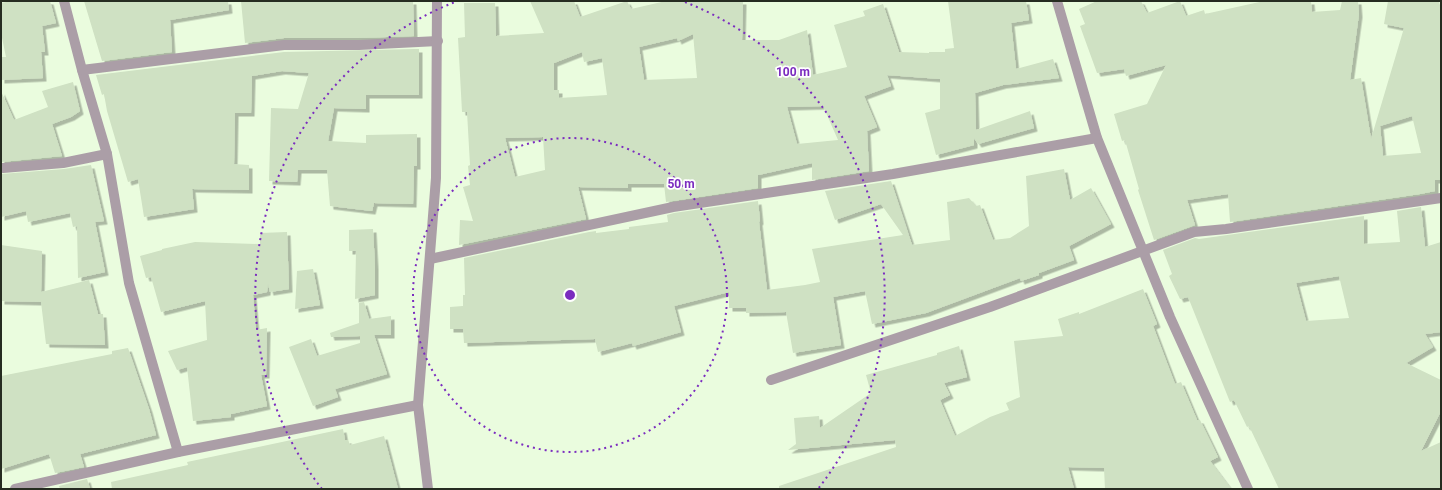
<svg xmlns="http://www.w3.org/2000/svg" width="1442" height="490" viewBox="0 0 1442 490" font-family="Roboto,sans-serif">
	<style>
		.building { fill: #cfe1c3; fill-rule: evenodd; filter: url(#shadow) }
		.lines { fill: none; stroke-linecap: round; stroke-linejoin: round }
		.minor { stroke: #ab9ea7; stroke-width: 10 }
		.ring { fill: none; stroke: #7b2cbf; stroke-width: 2; stroke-dasharray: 2 4 }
		.centre { fill: #7b2cbf; stroke: #fff; stroke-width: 2 }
		.ring-label { font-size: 12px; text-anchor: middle; font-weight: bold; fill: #7b2cbf; stroke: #fff; stroke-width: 3.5; stroke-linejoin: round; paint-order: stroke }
	</style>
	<defs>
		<filter id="shadow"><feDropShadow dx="3.5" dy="3.5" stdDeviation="0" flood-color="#0004"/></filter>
	</defs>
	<rect width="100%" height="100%" fill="#eafcde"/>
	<!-- building -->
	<g class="building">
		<path d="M11 1H50L56 23 42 26 45 52H41L43 78 1 80V57H6L1 33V3Z"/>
		<path d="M84 1H228L229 10 170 20 172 52 102 61Z"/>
		<path d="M241 1H413L414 36 359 38H284L245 43Z"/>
		<path d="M530 1H574L580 17 627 1 631 9 666 1H743L742 40H779L807 30 813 75 847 67 834 25 865 16 863 11 883 4 899 52 929 53V52H945V49L954 48 948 1H1026L1029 20 1011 23 1016 69 1053 59 1059 78 1003 85 975 93 976 130 1030 111 1034 128 978 144 974 138V145L936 155 925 113 940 109V79L887 75 891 86 864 96 877 127 867 131 869 171 812 180V163L758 175V188L666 202 664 184H628V188L578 187 586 219 459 245 460 220 473 221 463 187 470 185 468 166 470 165 467 112H462L458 38 465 37 464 3H495L496 36 544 33ZM693 34 697 78 644 80 639 47 677 38 678 41ZM582 52 584 62 602 58 607 95 559 98V90H554V63ZM823 106 838 140 797 144 787 107ZM543 137 545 170 515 177 505 138Z"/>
		<path d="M1097 1H1141L1147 13 1180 1 1186 16 1204 10 1205 14 1264 1H1311L1312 12 1340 10 1342 1H1358L1359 14 1350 80 1361 78 1371 139 1404 28 1384 24 1388 1H1439L1441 11V180H1435V191L1420 194 1230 222 1228 194 1187 200 1195 225 1154 240 1138 190 1139 189 1125 140 1122 141 1114 114 1147 104 1166 65 1126 76 1124 69 1097 73 1080 26 1085 24 1079 9ZM1412 116 1421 153 1383 156 1380 126Z"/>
		<path d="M415 49H419V95H366V109L334 108 328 141 366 143V135L417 134V166H414L413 204 374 203 372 211 330 206 327 170H298L297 182 269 181 271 108 298 109 309 73 282 71 252 76 251 113H235L234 164 249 165V190L192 189 194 209 144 217 138 179 128 182 107 111 104 94 102 95 96 75 284 52Z"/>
		<path d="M73 82 80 111 71 117 52 124 62 156 1 162V91L14 120 48 107 42 91Z"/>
		<path d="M91 165 104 221 95 222 105 272 78 278 77 226 73 227 70 213 28 222 26 211 1 217V174L64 169Z"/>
		<path d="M1064 169 1070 200 1091 188 1111 224 1069 246 1074 260 1039 273V275L1021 281 1020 278 926 313 872 324 865 291 833 297 841 345 793 353 786 312 746 313V308H729V292L674 306 681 332 633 346 632 343 598 352 595 339 464 343 463 329H450V307L463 306V295H465L464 258 589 232 596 231V233L629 229V227L668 222 667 215 674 213 758 201 760 221 759 222 767 290 805 285 820 282 812 249 903 235 881 204 835 220 825 191 891 181 912 245 950 240 947 202 969 198 976 206 980 205 993 240 1010 238 1029 226 1026 176Z"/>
		<path d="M1421 207 1425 247 1441 242V332L1425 334 1433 347 1406 363 1441 380V411L1421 451 1441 442V489H1279L1249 426 1247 427 1234 400 1230 402 1188 297 1180 299 1169 276 1172 274 1163 250 1195 238 1199 239 1364 216V244L1400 242 1397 211ZM1339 276 1349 318 1306 321 1296 283Z"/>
		<path d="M373 229 375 266V295L355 299 356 251H349V230Z"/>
		<path d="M287 232 289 289 270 292 268 284 267 292 253 295 256 330 267 328 266 375H261L267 406 231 414V417L193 421 187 367 177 370 168 351 207 340 205 301 161 312 151 277 146 278 140 256 162 250V249L195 242 260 244V233Z"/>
		<path d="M1 245 42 251 41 292 89 280 98 314H103L105 345 46 344 41 302 1 301Z"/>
		<path d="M313 269 320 305 295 309 297 271Z"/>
		<path d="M1143 289 1157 324 1153 326 1175 384 1181 382 1197 420H1200L1218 457 1210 461 1231 489H1105L1104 468 1068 467 1074 489H779V486L896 447 895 440 788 450 796 444 794 418 819 416 820 428 871 393 866 375 937 355V353L959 346 967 377 944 383 950 395 940 400 955 436 990 417 1009 410 1006 403 1020 397 1014 341 1063 336 1058 319 1079 312V314Z"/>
		<path d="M364 302 369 319 391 316V335H374L387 374 335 389 338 397 313 406 289 347 311 339 317 356 360 343V336L331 337 330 333 359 323V303Z"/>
		<path d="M128 348 149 409 156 435 80 454 84 467 55 473 49 454 1 469V376L112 354V351Z"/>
		<path d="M343 429 345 440H348L350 445 384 436 398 489H112L111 482 188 465 187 462Z"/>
		<path d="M87 479 90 489H60L59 486Z"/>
	</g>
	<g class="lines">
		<!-- minor -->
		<g class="minor">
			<path d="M64 1 82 70 107 154 129 283 178 452"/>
			<path d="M1057 1 1097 138 1170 317 1248 489"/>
			<path d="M82 70 284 45H359L438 41"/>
			<path d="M3 168 63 163 107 154"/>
			<path d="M430 259 673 207 893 174 1097 138"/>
			<path d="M771 380 990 307 1194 232 1226 229 1441 198"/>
			<path d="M15 489 178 452 418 405"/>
			<path d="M428 489 418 405 436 178 437 1"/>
		</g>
	</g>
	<!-- distance rings -->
	<g class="ring">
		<circle cx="570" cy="295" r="157"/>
		<path d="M322 489A315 315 0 0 1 455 2M685 2A315 315 0 0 1 818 489"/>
	</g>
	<circle cx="570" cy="295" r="6" class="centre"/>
	<g class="ring-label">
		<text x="793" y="76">100 m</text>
		<text x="681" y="188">50 m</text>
	</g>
	<!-- border -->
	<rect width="1442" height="490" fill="none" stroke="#262c21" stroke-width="4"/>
</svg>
